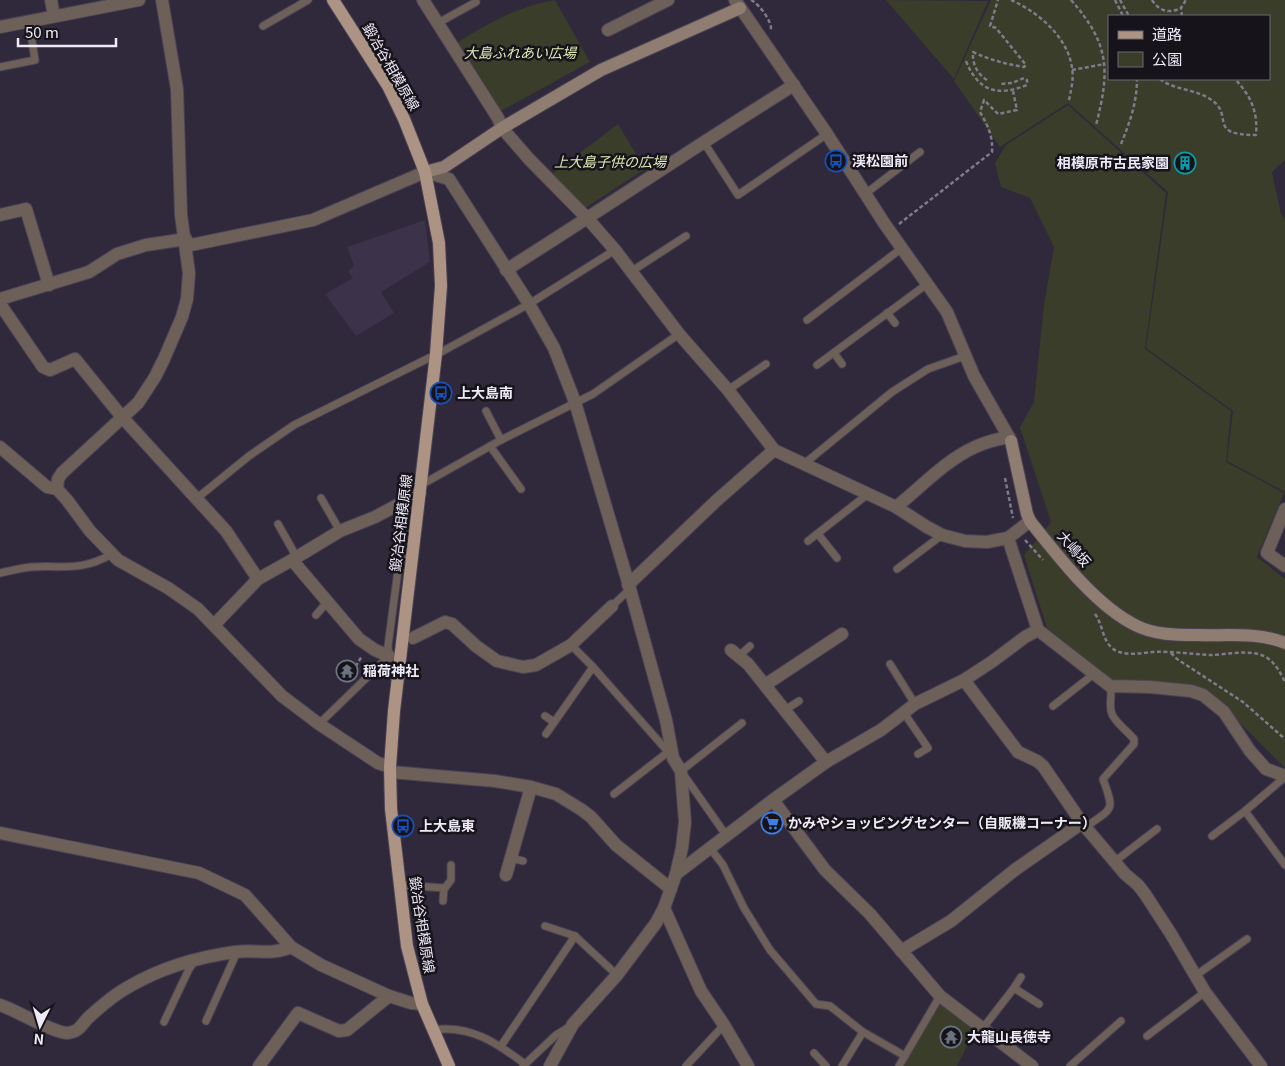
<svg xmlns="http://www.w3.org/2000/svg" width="1285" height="1066" viewBox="0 0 1285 1066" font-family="Georgia,'Noto Sans JP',serif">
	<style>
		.built { fill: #3c324a }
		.green { fill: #393d2a; fill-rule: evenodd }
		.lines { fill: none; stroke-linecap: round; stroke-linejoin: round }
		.lane-casing { stroke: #4b4355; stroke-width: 9 }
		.street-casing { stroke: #4b4355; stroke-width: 14 }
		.secondary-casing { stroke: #4b4355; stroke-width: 14 }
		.primary-casing { stroke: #4b4355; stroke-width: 14 }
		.path { stroke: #807a8a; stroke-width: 2.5; stroke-dasharray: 4 2.5; stroke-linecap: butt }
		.lane { stroke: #6c6059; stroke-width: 7 }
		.street { stroke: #6c6059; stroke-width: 12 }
		.secondary { stroke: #907d71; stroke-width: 12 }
		.primary { stroke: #ac9384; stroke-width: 12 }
		.labels { text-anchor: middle; stroke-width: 5; stroke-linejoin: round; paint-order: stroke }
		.park-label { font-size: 14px; font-style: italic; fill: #dfebb4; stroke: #16131b }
		.street-label { font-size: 14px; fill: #efeaf7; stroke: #16131b }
		.poi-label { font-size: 14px; font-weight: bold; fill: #efeaf7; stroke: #16131b; text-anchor: start }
	</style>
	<rect width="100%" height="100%" fill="#30283b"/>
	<!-- built -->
	<path class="built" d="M425 220 430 262 381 292 394 313 356 336 325 294 353 278 348 271 354 266 347 247Z"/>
	<!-- green -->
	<g class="green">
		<path d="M555 0 590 62 501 111 458 42C491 22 516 7 555 0Z"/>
		<path d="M886 0 988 1 954 79Z"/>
		<path d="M991 0H1285V160L1272 172 1281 214 1285 219V492L1227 461 1233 411 1146 348 1168 192 1068 103 1000 147 954 81ZM1109 16H1269V79H1109Z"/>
		<path d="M1068 105 1166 193 1145 349 1231 411 1226 462 1284 493 1257 557 1285 579V768L1211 694 1122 688 1047 628 1024 555 1051 522 1020 427 1034 402 1044 304 1054 247 1030 198 1001 187 995 163 1006 145Z"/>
		<path d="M618 124 645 169 585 208 552 174Z"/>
		<path d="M942 1004 975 1030 957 1066H903L939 1006Z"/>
	</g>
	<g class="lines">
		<!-- lane casing -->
		<g class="lane-casing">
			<g id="lane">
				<path d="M438 23 476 2"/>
				<path d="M263 26 308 0"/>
				<path d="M0 67 35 60 29 22"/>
				<path d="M703 141 738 195 827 134"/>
				<path d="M865 194 920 152"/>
				<path d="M632 271 686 236"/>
				<path d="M887 313 895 323"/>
				<path d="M807 320 902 248"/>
				<path d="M834 353 842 364"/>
				<path d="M817 365 927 284"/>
				<path d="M728 390 766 364"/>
				<path d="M486 411 501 440"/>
				<path d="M490 446 521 489"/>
				<path d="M804 464 892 392 928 369 965 356"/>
				<path d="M421 485 501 440 593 394 679 334"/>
				<path d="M321 498 340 531"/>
				<path d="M196 499 249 456 294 425 443 351 529 304 615 250"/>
				<path d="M278 524 296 556"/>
				<path d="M818 534 837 558"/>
				<path d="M808 541 868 494"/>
				<path d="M897 569 942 535"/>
				<path d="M0 573C10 571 21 568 31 567 64 565 80 572 112 554"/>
				<path d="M612 606 630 589"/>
				<path d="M316 615 328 601"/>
				<path d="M571 645 593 667 670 754"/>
				<path d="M739 656 750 646"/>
				<path d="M890 664 915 704"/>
				<path d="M1053 706 1095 673"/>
				<path d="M785 710 799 701"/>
				<path d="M904 713 928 748 918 754"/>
				<path d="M545 716 554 722"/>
				<path d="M319 724 389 656 388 646 400 555H412"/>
				<path d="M546 734 593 667"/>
				<path d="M614 794 668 752"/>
				<path d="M1245 811 1285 865"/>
				<path d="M1086 827C1113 807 1115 812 1103 779L1134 744V739C1129 733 1114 721 1112 714 1108 705 1113 696 1110 686"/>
				<path d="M726 835 681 771 742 723"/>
				<path d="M1212 836 1245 811 1285 777"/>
				<path d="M710 848 723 865 744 908 770 950 816 1004 830 1006 863 1032 905 1056"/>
				<path d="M511 858 523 861"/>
				<path d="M1114 862 1157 829"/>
				<path d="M399 885 445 888 451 880V865"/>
				<path d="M443 901 444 888"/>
				<path d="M545 926 575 936 617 975"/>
				<path d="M1195 976 1247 939"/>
				<path d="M1014 988 1039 1004"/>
				<path d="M206 1021 237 952"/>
				<path d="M164 1022 189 969 195 961"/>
				<path d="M983 1028 1014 988 1021 977"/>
				<path d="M433 1030C469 1024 497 1043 525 1064"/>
				<path d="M1147 1036 1205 992"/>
				<path d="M501 1046 575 936"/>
				<path d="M814 1053 826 1066"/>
				<path d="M523 1066 556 1035 569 1027"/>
				<path d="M686 1066 724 1025"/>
				<path d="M842 1066 863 1032"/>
				<path d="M899 1066 940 996"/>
				<path d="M1070 1066 1121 1021"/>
			</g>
		</g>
		<!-- street casing -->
		<g class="street-casing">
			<g id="street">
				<path d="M51 0 54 16"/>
				<path d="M423 0 498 118 502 128 529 159 588 219 615 250 679 334 728 390 774 450 896 507 927 527 942 535 965 541 987 542 1008 538 1030 521"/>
				<path d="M735 0 827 134 884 223 947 312 974 376 1011 441"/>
				<path d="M0 27 139 0"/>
				<path d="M608 30 668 0"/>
				<path d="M0 215 26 209 49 285"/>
				<path d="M186 246 313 220 425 172 449 179 529 304 554 348 575 402 630 589 666 720 673 758 681 771 685 822 682 848 676 874 664 908 656 923 617 975 573 1024 550 1066"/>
				<path d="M506 270C603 209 697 145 794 85"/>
				<path d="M0 299 89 272 117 254 146 245 186 239"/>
				<path d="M0 304 43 367 50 370 75 359 122 417 226 531 258 579"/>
				<path d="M0 447 47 487 57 489 67 500 90 531 118 560 168 588 198 609 282 696 319 724 378 763 390 767"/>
				<path d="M57 489 58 479 62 473 138 403 155 377 164 359 182 317 187 299 189 273 181 215 177 89 162 0"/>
				<path d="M896 507C921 487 946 460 975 447 986 442 997 439 1009 437"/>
				<path d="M1285 509 1267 553 1285 566"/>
				<path d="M1008 538 1038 630 1110 686 1150 687 1191 691 1203 695 1224 712 1250 751 1266 769 1285 776"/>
				<path d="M292 560 340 531 375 517 420 493"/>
				<path d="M628 585 716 501 774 450"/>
				<path d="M214 625 258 579 292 560 359 639 375 650 389 656"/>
				<path d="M413 638 445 622 452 624 476 646 497 661 523 667 536 665 571 645 612 606"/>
				<path d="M731 650 748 664 826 762"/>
				<path d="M964 680 1018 752 1037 761 1043 766 1082 823 1125 874 1138 885 1145 894 1171 934 1205 992 1261 1066"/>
				<path d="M765 685 842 634"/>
				<path d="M391 772 495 781 531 787 556 794 582 810 591 817 616 845 671 889"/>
				<path d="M773 800 825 870 870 914 940 996 1032 1066"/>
				<path d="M0 833 199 873 245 895 291 947 321 965 389 996 411 1003 422 1004"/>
				<path d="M676 874 773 800 826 762 881 730 915 704 964 680 993 661 1025 637 1038 630"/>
				<path d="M506 875 531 787"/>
				<path d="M664 908 701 991 724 1025 748 1066"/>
				<path d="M901 951 951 921 1016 869 1082 823"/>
				<path d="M0 1005C18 1011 51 1032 67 1033 70 1033 72 1032 75 1031 80 1029 84 1022 88 1018 101 1006 115 994 130 986 163 967 198 957 235 952 255 949 271 956 291 947"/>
				<path d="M259 1066 298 1013 339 1031 347 1030 389 996"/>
			</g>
		</g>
		<!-- secondary casing -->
		<g class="secondary-casing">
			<g id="secondary">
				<path d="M425 172 444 167 502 128 601 70 740 8"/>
				<path d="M1011 441 1027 514 1030 521C1058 556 1095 605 1135 625 1154 635 1177 635 1198 635 1226 636 1259 632 1285 643"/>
			</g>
		</g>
		<!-- primary casing -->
		<g class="primary-casing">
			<path id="primary" d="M333 0 388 86 404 119 425 172 439 243 441 286 436 354 394 711 390 767 391 809 407 946 422 1004 449 1066"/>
		</g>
		<!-- path -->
		<g class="path">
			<path d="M751 0C759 4 772 21 771 30"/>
			<path d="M1011 0C1038 12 1068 37 1072 68 1074 79 1071 90 1069 100"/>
			<path d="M1071 0C1110 44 1110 71 1096 125"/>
			<path d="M1115 0 1123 16"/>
			<path d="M1120 0 1129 16"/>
			<path d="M1152 0C1159 11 1169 14 1181 8"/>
			<path d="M1182 16 1181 8 1186 0"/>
			<path d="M966 61C978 91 997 97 1027 85V80L1024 78 1012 83 1000 84"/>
			<path d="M1072 70 1105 64"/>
			<path d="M1160 79C1174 90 1195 89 1210 99 1236 115 1205 135 1256 135 1258 112 1251 96 1235 79"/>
			<path d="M987 80C977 74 972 63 973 52 990 60 1006 64 1024 67L1026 65 996 28 990 26 998 0"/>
			<path d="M1121 144C1130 122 1137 102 1137 79"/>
			<path d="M899 224 992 152C993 136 988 126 980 112L984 100 998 114 1017 110 1013 91"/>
			<path d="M1005 478 1013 518"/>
			<path d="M1025 540 1043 560"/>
			<path d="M1095 614C1103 625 1102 639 1112 648 1123 657 1140 653 1153 652 1172 651 1191 654 1210 655 1228 655 1255 647 1270 660 1277 666 1281 674 1285 682"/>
			<path d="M1171 653 1177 659 1243 702 1285 739"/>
			<path d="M352 672 362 656"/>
		</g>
		<!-- lane -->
		<use href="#lane" class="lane"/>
		<!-- street -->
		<use href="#street" class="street"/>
		<!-- secondary -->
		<use href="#secondary" class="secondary"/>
		<!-- primary -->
		<use href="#primary" class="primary"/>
	</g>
	<!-- icons -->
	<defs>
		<g id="bus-ring" transform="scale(1.125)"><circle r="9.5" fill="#16131b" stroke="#1a4fb4" stroke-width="1.5"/><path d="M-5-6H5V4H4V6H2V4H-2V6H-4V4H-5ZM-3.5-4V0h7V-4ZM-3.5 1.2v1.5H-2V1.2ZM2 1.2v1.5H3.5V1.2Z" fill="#1a4fb4"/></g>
		<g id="building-ring" transform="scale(1.125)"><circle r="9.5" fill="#16131b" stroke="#0f9aa8" stroke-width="1.5"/><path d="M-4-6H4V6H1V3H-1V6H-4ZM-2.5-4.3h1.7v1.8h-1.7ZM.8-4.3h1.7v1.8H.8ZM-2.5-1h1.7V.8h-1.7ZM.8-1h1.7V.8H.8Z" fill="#0f9aa8"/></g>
		<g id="temple-ring" transform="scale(1.125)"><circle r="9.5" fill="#16131b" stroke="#6b7280" stroke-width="1.5"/><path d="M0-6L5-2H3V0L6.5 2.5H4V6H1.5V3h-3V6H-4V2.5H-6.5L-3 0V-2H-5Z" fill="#6b7280"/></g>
		<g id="supermarket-ring" transform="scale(1.125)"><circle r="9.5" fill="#16131b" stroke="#3f7fe0" stroke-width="1.5"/><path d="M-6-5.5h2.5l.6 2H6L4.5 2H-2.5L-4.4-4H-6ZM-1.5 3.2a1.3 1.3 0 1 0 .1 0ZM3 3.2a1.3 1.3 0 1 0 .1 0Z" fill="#3f7fe0"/></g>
	</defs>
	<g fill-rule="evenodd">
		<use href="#bus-ring" x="836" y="161"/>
		<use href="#building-ring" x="1185" y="163"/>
		<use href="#bus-ring" x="441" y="393"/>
		<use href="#temple-ring" x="347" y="671"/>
		<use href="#supermarket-ring" x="772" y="823"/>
		<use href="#bus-ring" x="403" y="826"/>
		<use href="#temple-ring" x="951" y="1037"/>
	</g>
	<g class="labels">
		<!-- park labels -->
		<g class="park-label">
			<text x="520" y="58">大島ふれあい広場</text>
			<text x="610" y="167">上大島子供の広場</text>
		</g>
		<!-- street labels -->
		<g class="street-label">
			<text transform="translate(391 67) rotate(60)" y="5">鍛冶谷相模原線</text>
			<text transform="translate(401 523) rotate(-83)" y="5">鍛冶谷相模原線</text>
			<text transform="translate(1074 549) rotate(49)" y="5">大嶋坂</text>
			<text transform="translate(422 925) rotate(81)" y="5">鍛冶谷相模原線</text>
		</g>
		<!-- poi labels -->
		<g class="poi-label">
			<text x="852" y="166">渓松園前</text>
			<text x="1169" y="168" text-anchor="end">相模原市古民家園</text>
			<text x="457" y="398">上大島南</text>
			<text x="363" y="676">稲荷神社</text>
			<text x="788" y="828">かみやショッピングセンター（自販機コーナー）</text>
			<text x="419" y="831">上大島東</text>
			<text x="967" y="1042">大龍山長徳寺</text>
		</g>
	</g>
	<!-- legend -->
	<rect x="1108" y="15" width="162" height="65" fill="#16131b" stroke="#6d6973"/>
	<rect x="1118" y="31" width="25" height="8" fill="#ac9384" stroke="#6d6973"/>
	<text x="1152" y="40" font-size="15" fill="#efeaf7">道路</text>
	<rect x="1118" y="52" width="25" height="15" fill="#393d2a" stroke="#6d6973"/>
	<text x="1152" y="65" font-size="15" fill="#efeaf7">公園</text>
	<!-- north arrow -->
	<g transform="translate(40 1026) rotate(185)" stroke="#16131b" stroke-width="4" paint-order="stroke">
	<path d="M0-4L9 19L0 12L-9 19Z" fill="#efeaf7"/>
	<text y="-8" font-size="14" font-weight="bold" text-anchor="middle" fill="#efeaf7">N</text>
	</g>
	<!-- scale -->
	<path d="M18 38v8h98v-8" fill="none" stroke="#efeaf7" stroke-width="2.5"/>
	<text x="25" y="38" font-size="15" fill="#efeaf7" stroke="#16131b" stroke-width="4" paint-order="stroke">50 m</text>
</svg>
